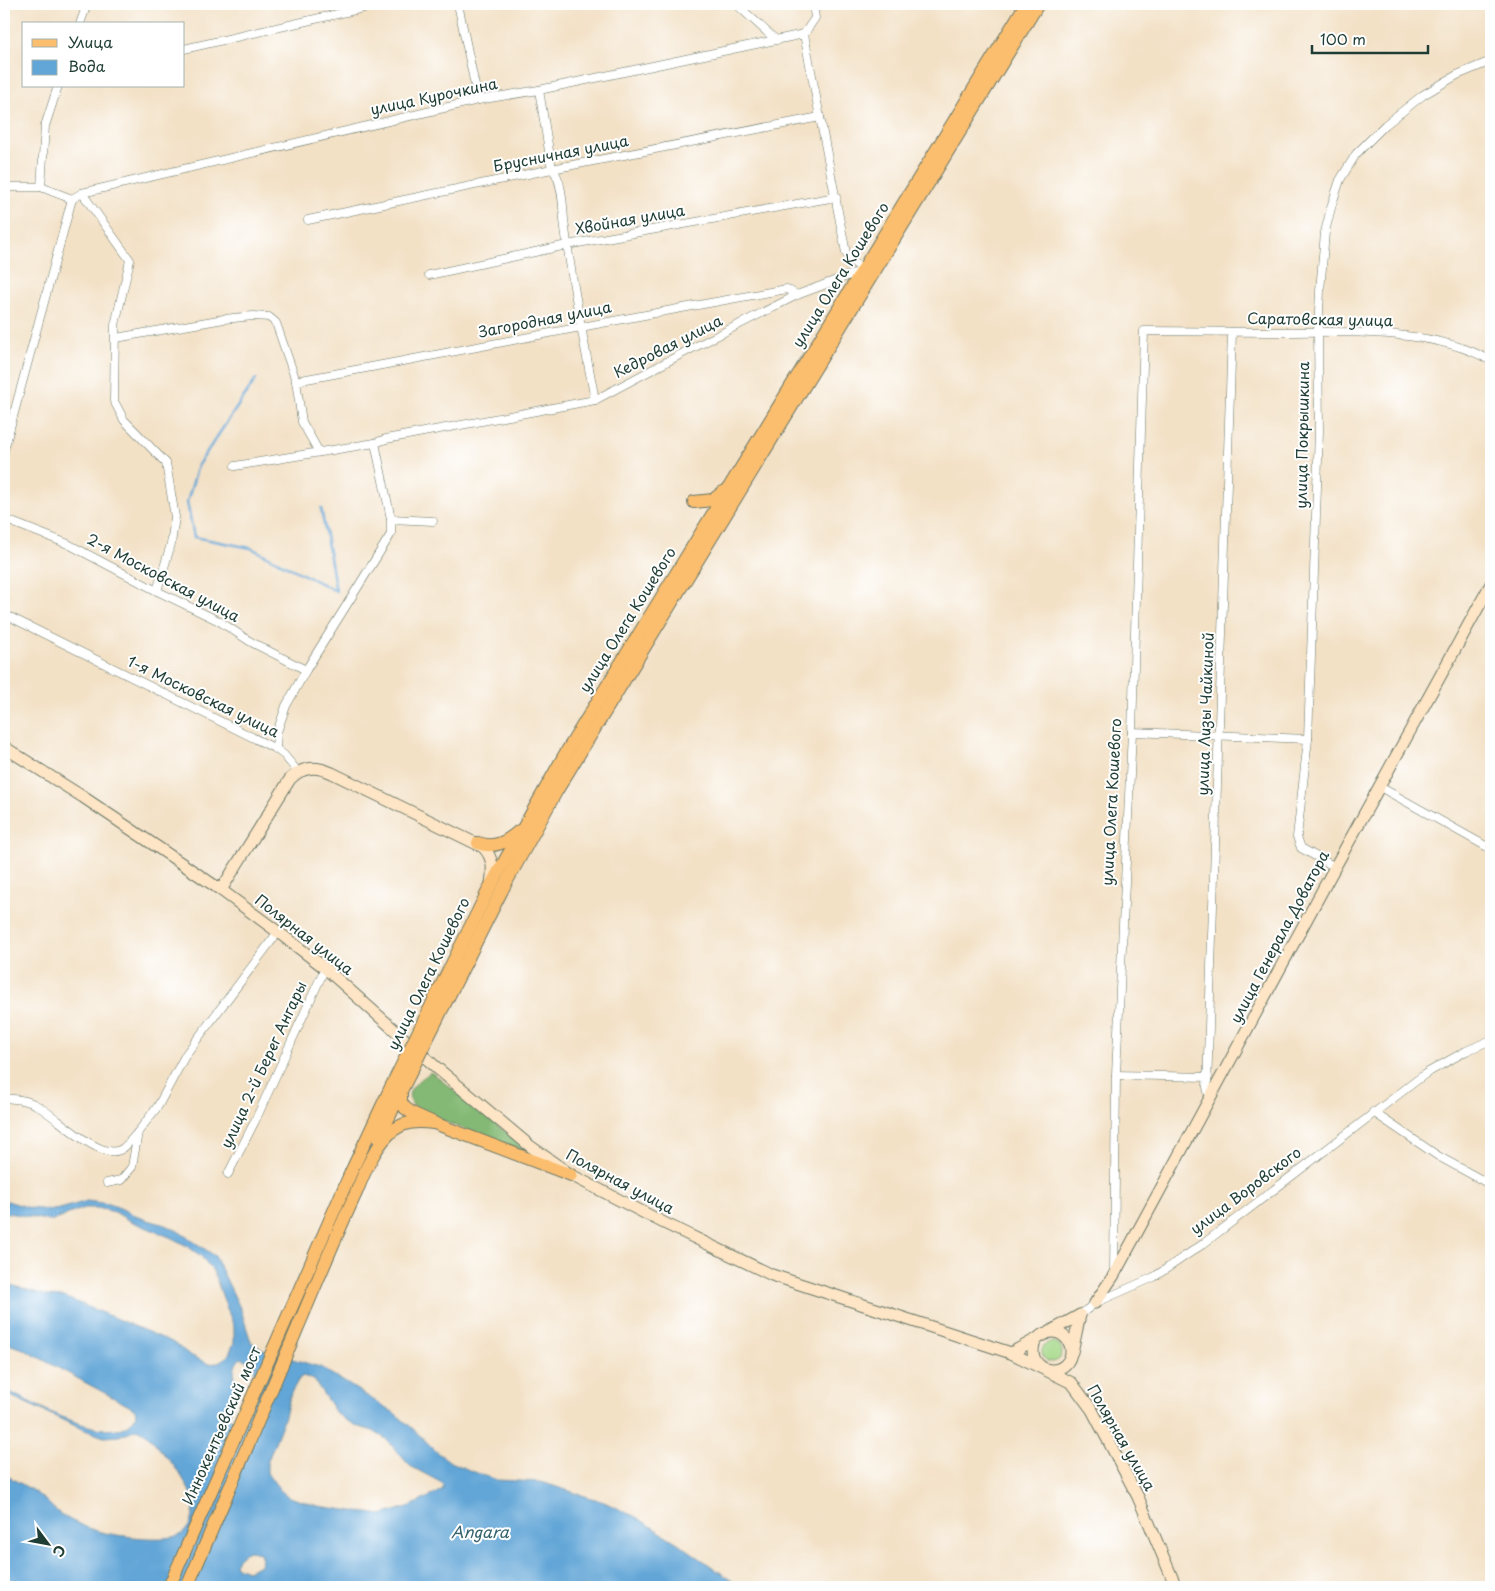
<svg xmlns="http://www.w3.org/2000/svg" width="1495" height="1591" viewBox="0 0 1495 1591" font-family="'Playpen Sans',sans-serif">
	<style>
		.green { fill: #a6d989; stroke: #628b5e }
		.forest { fill: #84b975; stroke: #527b54 }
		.water { fill: #62a6d7; stroke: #407286; fill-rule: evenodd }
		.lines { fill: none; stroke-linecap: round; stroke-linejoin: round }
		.stream { stroke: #62a6d7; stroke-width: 2.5 }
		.street-casing { stroke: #697667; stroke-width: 9 }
		.secondary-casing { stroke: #697667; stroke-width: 13 }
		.primary-casing { stroke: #697667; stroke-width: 14 }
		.street { stroke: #fff; stroke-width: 8 }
		.secondary { stroke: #fde5c5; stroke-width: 11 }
		.primary { stroke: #fbbe6e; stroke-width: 12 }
		.primary-bridge-casing { stroke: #697667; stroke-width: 14; stroke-linecap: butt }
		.primary-bridge { stroke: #fbbe6e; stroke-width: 12 }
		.labels { text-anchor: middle; stroke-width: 4; stroke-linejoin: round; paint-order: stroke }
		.street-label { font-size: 15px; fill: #1f3d34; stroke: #fff }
		.water-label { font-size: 16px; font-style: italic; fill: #36626d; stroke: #fff }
	</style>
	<rect width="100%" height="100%" fill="#fff"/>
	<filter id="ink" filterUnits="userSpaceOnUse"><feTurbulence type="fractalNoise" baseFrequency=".02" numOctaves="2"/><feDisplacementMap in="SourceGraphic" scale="10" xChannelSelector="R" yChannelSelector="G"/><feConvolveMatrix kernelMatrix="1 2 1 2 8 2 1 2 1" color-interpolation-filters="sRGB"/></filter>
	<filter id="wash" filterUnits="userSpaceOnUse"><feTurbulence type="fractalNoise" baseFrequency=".0096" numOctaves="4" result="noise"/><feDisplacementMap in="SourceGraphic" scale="20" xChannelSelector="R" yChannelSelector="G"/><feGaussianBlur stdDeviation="1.12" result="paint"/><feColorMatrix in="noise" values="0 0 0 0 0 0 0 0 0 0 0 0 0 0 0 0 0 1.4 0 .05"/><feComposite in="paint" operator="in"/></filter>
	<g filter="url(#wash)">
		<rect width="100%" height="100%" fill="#f3e1c6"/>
		<!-- green -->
		<circle class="green" cx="1052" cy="1352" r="10"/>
		<!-- forest -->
		<path class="forest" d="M431 1072 523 1146 525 1150 523 1151 421 1113C398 1094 413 1085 431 1072Z"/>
		<!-- water -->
		<path class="water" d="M4 1200 30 1208 49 1210 60 1209 87 1201 109 1204 120 1208 138 1217 165 1225 178 1231 215 1256 241 1310 251 1342 265 1351 320 1367 393 1412 409 1425 436 1451 449 1461 469 1470 496 1480 541 1482 604 1502 636 1517 681 1545 741 1587H4V1474C15 1481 29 1487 40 1496 47 1501 52 1508 59 1513 70 1521 85 1527 97 1531 114 1536 164 1542 180 1535 184 1533 188 1528 190 1524 203 1500 178 1470 163 1453 155 1444 148 1432 136 1429L119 1436 104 1437 82 1429 4 1393V1389C27 1400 123 1456 136 1414L135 1410 129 1406 21 1348 4 1343V1283L48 1296 63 1297 74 1301 172 1342 190 1355 209 1364 217 1363 228 1356 234 1343V1327L213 1271 201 1256 187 1246 172 1238 128 1220 115 1212 97 1208H84L51 1221 4 1212ZM241 1358 254 1364C256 1381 243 1404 235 1419L232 1420 229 1416C232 1408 234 1400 234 1392 235 1381 231 1365 241 1358ZM303 1376 314 1380 336 1413 344 1419 359 1427 373 1431 386 1439 410 1466 442 1483 443 1486 442 1490 411 1506 382 1515 318 1506 289 1497 281 1491 267 1473V1463L284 1419 291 1393 299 1379ZM250 1551 260 1553 262 1559 260 1565 247 1571 237 1567 235 1564C237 1558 244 1552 250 1551Z"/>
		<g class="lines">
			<!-- stream -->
			<path class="stream" d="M256 379 198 465 187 502 194 537 251 548 336 591 321 508"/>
		</g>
	</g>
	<g filter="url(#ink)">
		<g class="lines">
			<!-- street casing -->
			<g class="street-casing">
				<g id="street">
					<path d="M458 4 478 100"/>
					<path d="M736 4 776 40"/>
					<path d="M80 24 87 4"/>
					<path d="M804 34 815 18 813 4"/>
					<path d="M184 49 381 4"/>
					<path d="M539 90 552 169C562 178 563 206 564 220 571 280 584 341 595 400"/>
					<path d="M4 187H41L72 199 82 193 478 100 539 90 804 34"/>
					<path d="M41 187 45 126 58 86"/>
					<path d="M82 193 130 260 115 325 114 401 124 420 166 463 175 517 171 544 157 591"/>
					<path d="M308 220 552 169 820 117"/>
					<path d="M429 275 567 245 836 197"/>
					<path d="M116 338 224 319 253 316 269 317 276 323 296 381 302 422 319 452"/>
					<path d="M296 381C460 351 623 318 787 289L797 295"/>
					<path d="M4 450 72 199"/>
					<path d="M235 466 375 443 386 439 595 400 687 351 797 295 863 270 853 262 846 253 804 34"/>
					<path d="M4 519 68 544 157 591 219 621 251 642 306 670"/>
					<path d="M391 519 433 521"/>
					<path d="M4 614 276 749 284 755 298 772"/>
					<path d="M1132 732 1308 739"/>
					<path d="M276 749 277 732 286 706 306 670 391 534V519L375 443"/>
					<path d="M1380 787 1491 849"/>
					<path d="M1335 867 1301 848 1297 837 1308 739 1319 431 1318 332 1320 291 1325 232 1332 204 1340 180 1356 154 1385 125 1423 95 1457 75 1491 61"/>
					<path d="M1116 1075 1208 1077"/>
					<path d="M1212 1096 1208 1092 1207 1087 1232 332"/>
					<path d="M4 1098C14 1099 25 1099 34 1104 54 1113 100 1163 122 1149 128 1145 133 1137 138 1132"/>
					<path d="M1373 1112 1438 1156 1491 1185"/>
					<path d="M228 1174 255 1121 325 968"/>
					<path d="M107 1183 121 1180 132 1167 138 1132 158 1106 186 1054 278 932"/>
					<path d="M1114 1273 1116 1075 1132 732 1144 331C1186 331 1228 332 1270 332 1335 332 1435 327 1491 361"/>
					<path d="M1080 1315 1095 1303 1154 1277 1203 1244 1425 1074 1466 1051 1491 1040"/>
				</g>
			</g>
			<!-- secondary casing -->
			<g class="secondary-casing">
				<g id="secondary">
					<path d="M4 747 83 797 221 890 278 932 325 968 437 1068 530 1146 571 1175 664 1223 772 1275 1011 1353 1072 1383 1092 1410 1138 1497 1176 1587"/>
					<path d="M221 890 290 779C303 766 316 766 332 773L483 847C494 858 493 870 491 884"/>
					<path d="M1095 1303 1114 1275 1335 867 1491 584"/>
					<circle cx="1052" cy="1351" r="19"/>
					<path d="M1072 1352 1080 1315"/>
					<path d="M1011 1353 1080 1315"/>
				</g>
			</g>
			<!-- primary casing -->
			<g class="primary-casing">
				<g id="primary">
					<path d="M694 502 713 500 723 492"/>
					<path d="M478 843C495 849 506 842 519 831"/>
					<path d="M491 885 564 756 1026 4"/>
					<path d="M502 890 557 790 1038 4"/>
					<path d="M401 1091V1102L405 1108 412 1113 434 1123 571 1175"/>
					<path d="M379 1139 401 1091"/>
					<path d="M169 1587 351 1172 391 1087"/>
					<path d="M187 1587C235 1477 281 1366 328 1256 337 1235 346 1214 356 1193 364 1173 373 1150 389 1134 402 1121 416 1121 434 1123"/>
				</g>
			</g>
			<!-- street -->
			<use href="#street" class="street"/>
			<!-- secondary -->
			<use href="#secondary" class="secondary"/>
			<!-- primary -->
			<use href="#primary" class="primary"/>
			<!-- primary-bridge casing -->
			<g class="primary-bridge-casing">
				<g id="primary-bridge">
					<path d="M391 1087 491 885"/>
					<path d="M401 1091 502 890"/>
				</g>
			</g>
			<!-- primary-bridge -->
			<use href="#primary-bridge" class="primary-bridge"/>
		</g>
	</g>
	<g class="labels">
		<!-- street labels -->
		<g class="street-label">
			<text transform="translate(434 97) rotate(-12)" y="5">улица Курочкина</text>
			<text transform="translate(561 154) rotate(-11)" y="5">Брусничная улица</text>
			<text transform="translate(630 220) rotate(-10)" y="5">Хвойная улица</text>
			<text transform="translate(841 275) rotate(-58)" y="5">улица Олега Кошевого</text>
			<text transform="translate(545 320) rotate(-11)" y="5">Загородная улица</text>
			<text transform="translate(1320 320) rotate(1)" y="5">Саратовская улица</text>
			<text transform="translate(668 347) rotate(-27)" y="5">Кедровая улица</text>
			<text transform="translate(1303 435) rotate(-89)" y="5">улица Покрышкина</text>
			<text transform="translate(163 578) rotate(28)" y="5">2-я Московская улица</text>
			<text transform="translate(628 620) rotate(-58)" y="5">улица Олега Кошевого</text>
			<text transform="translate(203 697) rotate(26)" y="5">1-я Московская улица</text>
			<text transform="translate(1206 714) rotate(-88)" y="5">улица Лизы Чайкиной</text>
			<text transform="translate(1112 802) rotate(-87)" y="5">улица Олега Кошевого</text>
			<text transform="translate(304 935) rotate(38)" y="5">Полярная улица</text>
			<text transform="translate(1280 937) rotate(-62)" y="5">улица Генерала Доватора</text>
			<text transform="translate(429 974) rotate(-64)" y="5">улица Олега Кошевого</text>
			<text transform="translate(264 1065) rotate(-65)" y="5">улица 2-й Берег Ангары</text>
			<text transform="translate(620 1182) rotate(28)" y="5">Полярная улица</text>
			<text transform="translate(1246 1191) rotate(-37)" y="5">улица Воровского</text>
			<text transform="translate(222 1426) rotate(-66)" y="5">Иннокентьевский мост</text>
			<text transform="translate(1121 1438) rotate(60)" y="5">Полярная улица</text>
		</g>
		<!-- water labels -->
		<g class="water-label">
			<text x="480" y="1538">Angara</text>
		</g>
	</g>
	<!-- margin -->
	<rect width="1495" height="1591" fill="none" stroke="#fff" stroke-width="20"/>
	<!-- legend -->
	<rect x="22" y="22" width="162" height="65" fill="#ffffff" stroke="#a5b1ae"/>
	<rect x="32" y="39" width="25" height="8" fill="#fbbe6e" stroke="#a5b1ae"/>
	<text x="68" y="48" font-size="15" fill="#1f3d34">Улица</text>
	<rect x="32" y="60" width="25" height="15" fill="#62a6d7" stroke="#a5b1ae"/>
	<text x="68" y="72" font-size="15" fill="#1f3d34">Вода</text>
	<!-- north arrow -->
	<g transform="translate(48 1544) rotate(122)" stroke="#ffffff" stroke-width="4" paint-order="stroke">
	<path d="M0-4L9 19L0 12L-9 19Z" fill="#1f3d34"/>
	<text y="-8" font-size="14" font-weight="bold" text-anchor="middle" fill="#1f3d34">С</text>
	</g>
	<!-- scale -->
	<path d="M1312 45v8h116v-8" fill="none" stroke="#1f3d34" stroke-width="2.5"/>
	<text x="1320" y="45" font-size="15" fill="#1f3d34" stroke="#ffffff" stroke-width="4" paint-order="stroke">100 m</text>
</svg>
